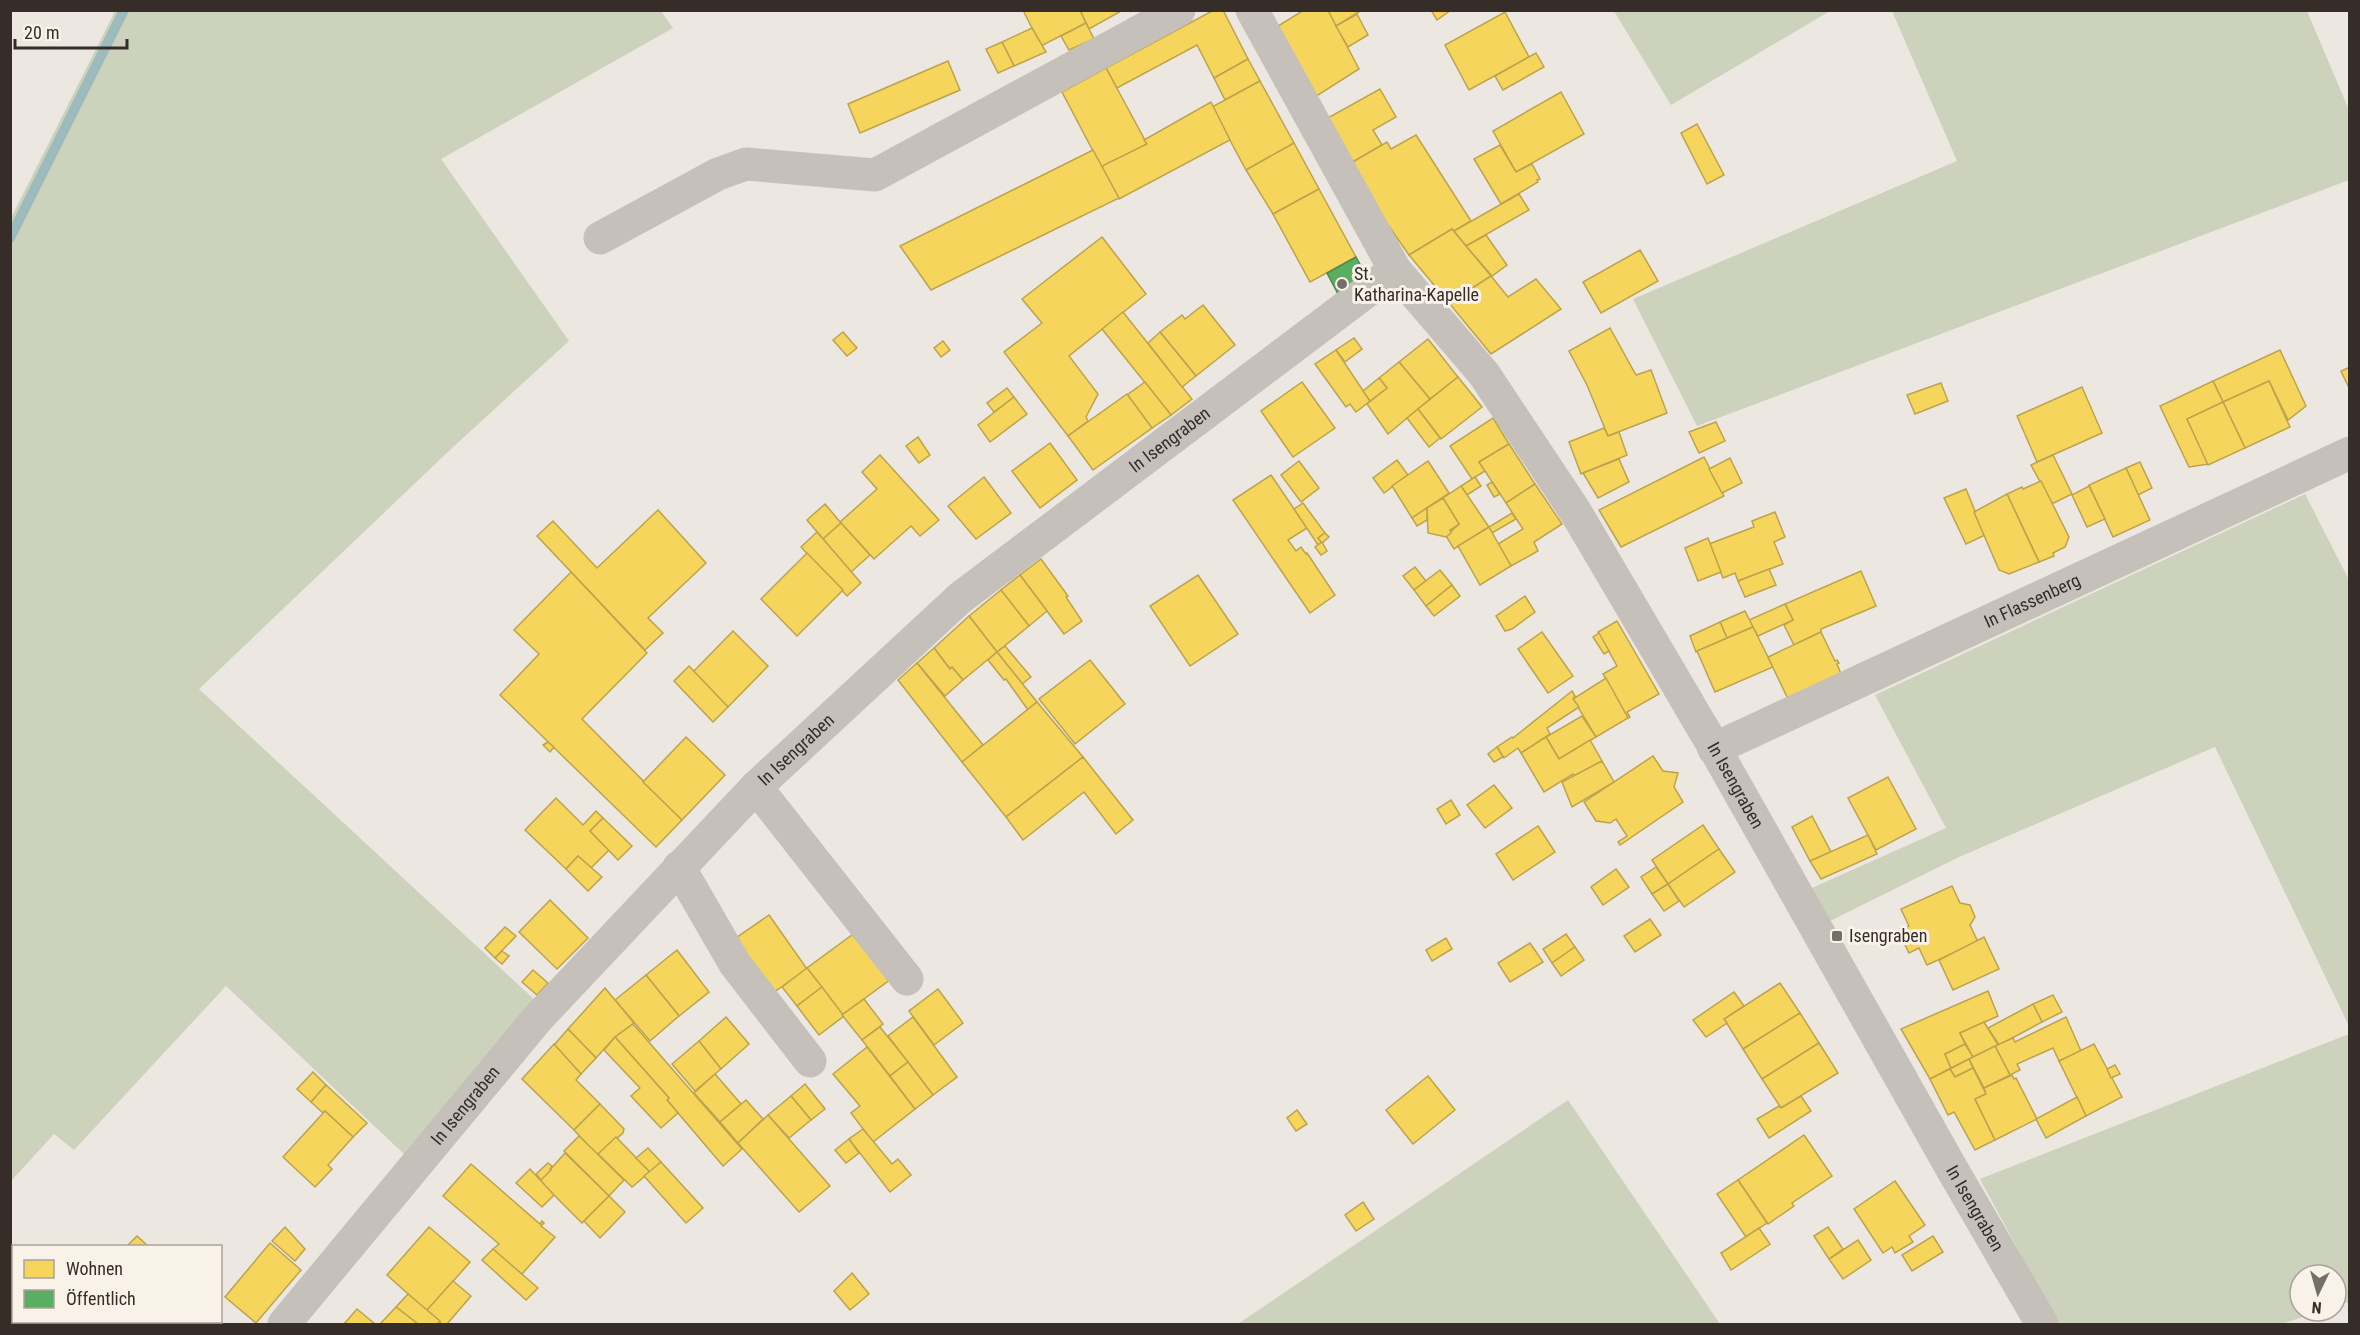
<svg xmlns="http://www.w3.org/2000/svg" width="2360" height="1335" viewBox="0 0 2360 1335" font-family="'Roboto Condensed',sans-serif">
	<style>
		.green { fill: #ccd2bb }
		.homes { fill: #f6d55c; stroke: #bca34c; stroke-width: 1.5 }
		.public { fill: #5aae61; stroke: #4f8750; stroke-width: 1.5 }
		.lines { fill: none; stroke-linecap: round; stroke-linejoin: round }
		.stream { stroke: #9dbbbd; stroke-width: 10 }
		.minor { stroke: #c5c0ba; stroke-width: 33 }
		.poi-dot { fill: #766e69; stroke: #f9f2e8; stroke-width: 2 }
		.labels { text-anchor: middle; stroke-width: 6; stroke-linejoin: round; paint-order: stroke }
		.poi-label { font-size: 18px; fill: #362d28; stroke: #f9f2e8; text-anchor: start }
		.street-label { font-size: 18px; fill: #362d28; stroke: #f9f2e8 }
	</style>
	<rect width="100%" height="100%" fill="#ece7e1"/>
	<!-- green -->
	<g class="green">
		<path d="M660 10 673 28 441 159 569 341 452 448 199 689 538 1003 405 1155 226 986 74 1150 54 1134 11 1181 10 220 115 11Z"/>
		<path d="M1614 11H1830L1671 105Z"/>
		<path d="M1892 11H2307L2349 110V180L1697 426 1633 299 1957 161Z"/>
		<path d="M2305 494 2349 580V1026L2215 747 1959 857 1828 922 1812 888 1946 828 1875 695Z"/>
		<path d="M2349 1034V1302L2336 1306V1275H2300V1311H2321L2281 1324H2058L1980 1179Z"/>
		<path d="M1568 1100 1720 1324H1238Z"/>
	</g>
	<!-- homes -->
	<g class="homes">
		<path d="M1023 10H1080L1086 23 1041 46Z"/>
		<path d="M1080 10H1123L1089 29Z"/>
		<path d="M1214 10H1223L1248 59 1214 78 1197 45 1117 88 1106 68Z"/>
		<path d="M1304 10H1328L1359 69 1315 97 1278 26Z"/>
		<path d="M1328 10H1362L1336 26Z"/>
		<path d="M1431 10H1451L1437 20Z"/>
		<path d="M1505 12 1529 57 1469 90 1445 45Z"/>
		<path d="M1357 14 1368 35 1348 47 1336 26Z"/>
		<path d="M1086 23 1094 39 1069 50 1061 36Z"/>
		<path d="M1032 28 1046 52 1014 66 1002 42Z"/>
		<path d="M1002 42 1014 66 998 73 986 49Z"/>
		<path d="M1536 53 1544 67 1503 90 1495 76Z"/>
		<path d="M1248 59 1260 81 1225 100 1214 78Z"/>
		<path d="M948 61 960 90 860 133 848 104Z"/>
		<path d="M1106 68 1147 144 1102 168 1062 92Z"/>
		<path d="M1260 81 1294 143 1246 170 1212 107Z"/>
		<path d="M1380 89 1396 117 1373 130 1382 145 1351 163 1326 119Z"/>
		<path d="M1561 92 1584 134 1516 172 1493 131Z"/>
		<path d="M1211 102 1230 140 1119 199 1102 168 1104 165 1147 144 1144 140Z"/>
		<path d="M1697 124 1724 175 1707 184 1681 133Z"/>
		<path d="M1416 135 1471 221 1454 231 1452 229 1409 255 1379 212 1351 163 1387 142 1391 149Z"/>
		<path d="M1294 143 1319 189 1273 214 1246 170Z"/>
		<path d="M1500 145 1516 172 1532 164 1540 179 1537 180 1538 182 1501 204 1474 159Z"/>
		<path d="M1093 150 1119 198 931 290 900 246Z"/>
		<path d="M1319 189 1356 257 1310 282 1273 214Z"/>
		<path d="M1519 194 1529 210 1466 246 1454 231Z"/>
		<path d="M1452 229 1491 276 1449 303 1409 255Z"/>
		<path d="M1486 235 1507 265 1492 276 1466 246Z"/>
		<path d="M1102 237 1146 294 1069 356 1098 394 1086 417 1088 421 1068 436 1004 352 1042 323 1022 299Z"/>
		<path d="M1640 250 1658 281 1601 313 1583 282Z"/>
		<path d="M1491 276 1508 297 1536 279 1561 309 1491 354 1449 303Z"/>
		<path d="M1203 305 1235 345 1196 376 1160 332 1182 315 1185 319Z"/>
		<path d="M1123 312 1192 399 1171 415 1102 329Z"/>
		<path d="M1610 328 1636 375 1651 370 1667 413 1608 436 1587 385 1569 351Z"/>
		<path d="M843 332 857 348 847 356 833 340Z"/>
		<path d="M1160 332 1196 376 1182 387 1148 343Z"/>
		<path d="M1354 338 1362 349 1345 362 1336 350Z"/>
		<path d="M1428 339 1458 377 1430 399 1399 362Z"/>
		<path d="M943 341 950 350 941 357 934 348Z"/>
		<path d="M1336 350 1370 401 1356 412 1350 404 1346 407 1315 364Z"/>
		<path d="M2280 350 2306 406 2288 420 2269 381 2223 402 2213 381Z"/>
		<path d="M1399 362 1430 399 1388 434 1367 404 1387 388 1379 378Z"/>
		<path d="M2350 367V390L2341 371Z"/>
		<path d="M1458 377 1482 407 1441 439 1418 409Z"/>
		<path d="M1379 378 1387 388 1370 401 1363 391Z"/>
		<path d="M2213 381 2223 402 2187 419 2209 464 2189 467 2160 406Z"/>
		<path d="M2269 381 2290 427 2245 448 2223 402Z"/>
		<path d="M1145 382 1171 415 1152 428 1127 395Z"/>
		<path d="M1302 382 1335 428 1293 457 1261 411Z"/>
		<path d="M1941 383 1948 401 1915 414 1907 395Z"/>
		<path d="M2082 387 2102 433 2037 462 2017 416Z"/>
		<path d="M1007 388 1014 397 994 412 987 403Z"/>
		<path d="M1127 394 1152 428 1093 470 1068 436Z"/>
		<path d="M1014 397 1027 414 990 442 978 425Z"/>
		<path d="M2223 402 2245 448 2208 465 2187 419Z"/>
		<path d="M1418 409 1440 438 1429 447 1407 418Z"/>
		<path d="M1493 418 1509 444 1479 462 1485 471 1472 479 1450 446Z"/>
		<path d="M1716 422 1725 441 1699 453 1689 432Z"/>
		<path d="M1604 428 1608 436 1619 432 1627 455 1581 474 1569 442Z"/>
		<path d="M918 437 930 455 919 463 906 446Z"/>
		<path d="M1050 443 1077 480 1040 508 1012 471Z"/>
		<path d="M1509 444 1535 484 1506 503 1479 462Z"/>
		<path d="M880 455 939 520 920 536 911 526 874 559 840 522 877 489 862 472Z"/>
		<path d="M2053 455 2072 494 2054 503 2051 502 2031 465Z"/>
		<path d="M1704 457 1724 496 1621 547 1599 510Z"/>
		<path d="M1730 458 1742 483 1722 493 1709 469Z"/>
		<path d="M1619 459 1629 482 1598 498 1583 473Z"/>
		<path d="M1397 460 1408 475 1384 493 1373 478Z"/>
		<path d="M1299 461 1319 488 1301 502 1281 475Z"/>
		<path d="M1428 461 1449 493 1412 518 1392 486Z"/>
		<path d="M2140 462 2152 488 2138 495 2126 468Z"/>
		<path d="M2126 468 2150 520 2113 537 2089 485Z"/>
		<path d="M1271 475 1307 528 1288 540 1296 551 1301 547 1306 554 1307 553 1335 595 1310 613 1233 500Z"/>
		<path d="M984 477 1011 513 976 539 948 506Z"/>
		<path d="M1475 477 1481 486 1467 495 1461 486Z"/>
		<path d="M2041 481 2069 537 2065 547 2053 553 2054 556 2039 562 2007 494 2022 487 2023 489Z"/>
		<path d="M1492 482 1500 494 1494 497 1487 485Z"/>
		<path d="M1535 484 1562 524 1534 542 1538 551 1511 566 1498 544 1523 529 1506 503Z"/>
		<path d="M1461 486 1489 527 1454 549 1446 536 1459 524 1443 498Z"/>
		<path d="M2089 486 2105 519 2087 527 2072 495Z"/>
		<path d="M1966 489 1984 533 1983 536 1966 544 1944 498Z"/>
		<path d="M2007 494 2039 562 2009 574 1999 570 1974 512Z"/>
		<path d="M1443 498 1459 524 1450 530 1451 533 1446 537 1428 533 1427 508Z"/>
		<path d="M1303 503 1325 533 1318 538 1322 542 1318 545 1294 509Z"/>
		<path d="M825 504 841 523 823 539 807 520Z"/>
		<path d="M1427 508V520L1417 526 1412 518Z"/>
		<path d="M658 510 706 563 648 618 663 633 645 650 537 536 553 521 597 568Z"/>
		<path d="M1775 512 1785 537 1774 542 1783 564 1738 581 1735 573 1723 578 1709 544 1754 527 1752 521Z"/>
		<path d="M1512 513 1516 519 1492 533 1489 527Z"/>
		<path d="M841 523 870 555 851 572 823 539Z"/>
		<path d="M1489 527 1511 566 1480 585 1458 546Z"/>
		<path d="M817 532 861 583 847 596 801 547Z"/>
		<path d="M1325 533 1329 537 1322 543 1318 538Z"/>
		<path d="M1708 538 1721 572 1698 581 1685 548Z"/>
		<path d="M1322 542 1327 551 1321 555 1315 547Z"/>
		<path d="M807 553 843 590 797 636 761 599Z"/>
		<path d="M1041 559 1068 596 1066 597 1082 621 1064 634 1020 575Z"/>
		<path d="M1415 567 1426 581 1414 590 1403 576Z"/>
		<path d="M1769 569 1776 585 1745 597 1738 581Z"/>
		<path d="M1440 570 1452 585 1426 606 1414 590Z"/>
		<path d="M1861 571 1876 606 1821 629V632L1794 645 1784 625 1793 620 1785 604Z"/>
		<path d="M571 572 647 653 582 719 682 820 656 847 500 695 539 654 514 630Z"/>
		<path d="M1020 575 1047 611 1029 626 1001 590Z"/>
		<path d="M1198 575 1238 634 1190 666 1150 606Z"/>
		<path d="M1452 585 1460 596 1434 616 1426 606Z"/>
		<path d="M1001 590 1029 626 997 652 969 616Z"/>
		<path d="M1525 596 1535 612 1512 629 1505 631 1496 616Z"/>
		<path d="M1785 604 1793 620 1758 636 1749 620Z"/>
		<path d="M1745 611 1753 627 1727 638 1720 622Z"/>
		<path d="M969 616 997 652 963 680 952 667 950 669 934 648Z"/>
		<path d="M1617 621 1659 694 1627 712 1630 717 1628 718 1603 674 1617 666 1598 632Z"/>
		<path d="M1720 622 1727 638 1696 652 1690 636Z"/>
		<path d="M1753 627 1773 667 1715 692 1697 651Z"/>
		<path d="M733 631 768 666 728 707 693 672Z"/>
		<path d="M1542 632 1573 676 1548 693 1518 649Z"/>
		<path d="M1821 632 1835 661 1837 660 1839 663 1837 664 1841 674 1788 699 1768 657Z"/>
		<path d="M1599 633 1609 651 1604 654 1593 637Z"/>
		<path d="M1005 646 1031 677 1022 684 997 652Z"/>
		<path d="M934 648 950 669 952 667 963 680 945 696 917 663Z"/>
		<path d="M997 652 1037 702 1028 710 1006 679 1004 680 988 660Z"/>
		<path d="M1090 660 1125 704 1075 744 1039 699Z"/>
		<path d="M917 663 983 745 962 762 898 680Z"/>
		<path d="M689 666 728 707 713 722 674 681Z"/>
		<path d="M1606 678 1628 718 1596 737 1573 699Z"/>
		<path d="M1572 691 1575 696 1573 699 1579 707 1547 728 1550 734 1521 753 1518 748 1504 758 1497 747 1512 737 1513 738Z"/>
		<path d="M1037 702 1083 757 1006 817 962 762Z"/>
		<path d="M1582 716 1596 737 1559 759 1546 737Z"/>
		<path d="M686 737 725 775 682 820 643 782Z"/>
		<path d="M1546 737 1559 759 1590 740 1602 761 1574 776 1573 774 1544 792 1521 753Z"/>
		<path d="M548 742 554 747 550 752 543 745Z"/>
		<path d="M1497 747 1503 757 1494 762 1488 754Z"/>
		<path d="M1653 756 1663 771 1678 773 1674 787 1683 802 1620 845 1618 842 1627 836 1616 819 1610 823 1596 821 1584 802Z"/>
		<path d="M1083 757 1133 820 1116 834 1084 792 1023 840 1006 817Z"/>
		<path d="M1602 761 1614 782 1572 807 1562 782Z"/>
		<path d="M1888 777 1916 829 1876 850 1848 798Z"/>
		<path d="M1494 785 1512 808 1485 828 1467 805Z"/>
		<path d="M556 798 583 825 596 811 603 818 590 831 609 850 591 868 578 856 566 869 525 830Z"/>
		<path d="M1451 800 1460 815 1446 824 1437 809Z"/>
		<path d="M1812 816 1831 852 1810 861 1792 827Z"/>
		<path d="M603 818 632 846 618 860 590 831Z"/>
		<path d="M1703 825 1719 849 1668 884 1652 860Z"/>
		<path d="M1538 826 1555 852 1513 880 1496 854Z"/>
		<path d="M1868 835 1877 854 1821 879 1810 861Z"/>
		<path d="M1719 849 1735 872 1684 907 1668 884Z"/>
		<path d="M578 856 602 877 588 891 566 869Z"/>
		<path d="M1656 867 1668 884 1652 894 1641 877Z"/>
		<path d="M1616 869 1629 887 1603 905 1591 887Z"/>
		<path d="M1668 884 1679 901 1664 911 1652 894Z"/>
		<path d="M1952 886 1960 903 1970 905 1975 917 1970 925 1978 942 1927 965 1919 948 1909 953 1898 930 1909 926 1901 909Z"/>
		<path d="M550 900 588 938 557 969 519 932Z"/>
		<path d="M769 915 807 969 770 995 733 940Z"/>
		<path d="M1650 919 1661 935 1635 952 1624 936Z"/>
		<path d="M505 927 516 936 495 958 485 948Z"/>
		<path d="M856 932 891 979 842 1015 807 968Z"/>
		<path d="M1566 934 1575 947 1552 963 1543 949Z"/>
		<path d="M1984 937 1999 969 1953 990 1939 960Z"/>
		<path d="M1446 938 1452 949 1432 961 1426 950Z"/>
		<path d="M1530 943 1543 962 1510 982 1498 963Z"/>
		<path d="M1575 947 1584 960 1561 976 1552 963Z"/>
		<path d="M677 950 709 992 679 1016 646 975Z"/>
		<path d="M502 951 509 956 502 964 495 958Z"/>
		<path d="M807 968 822 987 797 1006 782 987Z"/>
		<path d="M533 970 548 983 537 995 522 982Z"/>
		<path d="M646 975 679 1016 650 1041 615 1000Z"/>
		<path d="M1780 983 1800 1013 1743 1049 1724 1019Z"/>
		<path d="M822 987 844 1016 819 1035 797 1006Z"/>
		<path d="M605 988 634 1023 615 1037 596 1058 568 1029Z"/>
		<path d="M938 989 963 1023 934 1045 909 1011Z"/>
		<path d="M1988 991 1998 1016 1960 1033 1965 1044 1945 1054 1951 1068 1930 1079 1901 1029Z"/>
		<path d="M1734 992 1744 1006 1724 1019 1727 1023 1706 1037 1693 1020Z"/>
		<path d="M2053 995 2062 1012 2042 1022 2033 1004Z"/>
		<path d="M864 999 883 1024 862 1040 842 1015Z"/>
		<path d="M2033 1004 2042 1022 1999 1045 1988 1028Z"/>
		<path d="M1800 1013 1819 1043 1762 1079 1743 1049Z"/>
		<path d="M726 1017 749 1044 721 1069 699 1041Z"/>
		<path d="M913 1017 957 1077 933 1095 888 1036Z"/>
		<path d="M2066 1017 2081 1051 2059 1061 2053 1048 2017 1064 2020 1070 2010 1075 1995 1046 2013 1038 2015 1042Z"/>
		<path d="M1984 1022 1998 1045 1973 1057 1960 1033Z"/>
		<path d="M633 1024 742 1149 723 1166 667 1100 669 1098 615 1037Z"/>
		<path d="M880 1027 908 1062 890 1076 862 1040Z"/>
		<path d="M568 1029 596 1058 581 1074 554 1045Z"/>
		<path d="M615 1037 669 1098 667 1100 678 1113 661 1128 631 1096 640 1088 604 1050Z"/>
		<path d="M699 1041 721 1069 695 1091 672 1064Z"/>
		<path d="M1819 1043 1838 1073 1781 1108 1762 1079Z"/>
		<path d="M554 1044 581 1074 576 1080 600 1104 574 1130 522 1079Z"/>
		<path d="M1965 1044 1973 1057 1951 1068 1945 1054Z"/>
		<path d="M2094 1044 2122 1097 2086 1116 2059 1061Z"/>
		<path d="M1995 1046 2010 1075 1984 1088 1969 1059Z"/>
		<path d="M867 1047 915 1109 873 1142 851 1113 860 1106 833 1074Z"/>
		<path d="M1969 1059 1973 1068 1955 1077 1950 1069Z"/>
		<path d="M908 1062 933 1095 915 1109 890 1076Z"/>
		<path d="M2115 1065 2120 1074 2111 1078 2107 1069Z"/>
		<path d="M1973 1068 1986 1094 1975 1099 1995 1140 1975 1150 1954 1112 1948 1115 1930 1079 1950 1069 1955 1077Z"/>
		<path d="M313 1072 326 1085 311 1102 297 1089Z"/>
		<path d="M715 1074 741 1104 720 1122 694 1093Z"/>
		<path d="M2012 1075 2014 1079 2016 1078 2037 1119 1995 1140 1975 1099 1986 1094 1984 1088Z"/>
		<path d="M1428 1076 1455 1110 1413 1144 1386 1110Z"/>
		<path d="M805 1084 825 1109 811 1120 791 1096Z"/>
		<path d="M326 1085 367 1123 353 1137 325 1111 323 1113 311 1102Z"/>
		<path d="M791 1096 811 1120 789 1138 768 1115Z"/>
		<path d="M1801 1096 1811 1111 1769 1138 1757 1119 1779 1106 1781 1108Z"/>
		<path d="M2077 1097 2086 1116 2046 1138 2036 1119Z"/>
		<path d="M746 1100 763 1119 738 1143 720 1122Z"/>
		<path d="M600 1104 624 1129 623 1133 597 1155 574 1130Z"/>
		<path d="M1297 1110 1307 1124 1296 1131 1287 1118Z"/>
		<path d="M325 1111 353 1137 328 1165 332 1169 315 1187 283 1157Z"/>
		<path d="M768 1115 830 1186 799 1212 738 1143Z"/>
		<path d="M863 1129 892 1164 898 1159 911 1175 890 1192 849 1139Z"/>
		<path d="M1804 1135 1832 1176 1792 1203 1794 1206 1768 1224 1738 1180Z"/>
		<path d="M579 1136 624 1180 609 1196 564 1151Z"/>
		<path d="M616 1137 650 1172 632 1187 598 1154Z"/>
		<path d="M849 1139 859 1153 846 1163 835 1150Z"/>
		<path d="M648 1148 661 1162 650 1172 636 1158Z"/>
		<path d="M565 1153 609 1196 582 1223 540 1181Z"/>
		<path d="M661 1162 703 1208 686 1223 644 1176Z"/>
		<path d="M548 1163 552 1166 550 1169 551 1170 541 1180 536 1174Z"/>
		<path d="M471 1164 540 1224 542 1221 544 1223 541 1226 555 1237 521 1275 493 1249 499 1244 443 1196Z"/>
		<path d="M530 1169 554 1195 542 1207 516 1183Z"/>
		<path d="M1738 1180 1767 1223 1746 1237 1717 1194Z"/>
		<path d="M1895 1181 1925 1225 1909 1236 1913 1242 1895 1253 1892 1247 1883 1253 1854 1209Z"/>
		<path d="M609 1196 625 1212 600 1238 584 1221Z"/>
		<path d="M1363 1202 1374 1219 1356 1231 1345 1215Z"/>
		<path d="M285 1227 305 1249 295 1261 272 1241Z"/>
		<path d="M429 1227 470 1262 427 1311 387 1275Z"/>
		<path d="M1828 1227 1843 1249 1829 1259 1814 1236Z"/>
		<path d="M1759 1228 1770 1244 1731 1270 1721 1253Z"/>
		<path d="M137 1236 148 1246H127Z"/>
		<path d="M1933 1236 1943 1252 1912 1271 1902 1255Z"/>
		<path d="M1858 1240 1871 1260 1843 1279 1829 1259Z"/>
		<path d="M270 1243 301 1270 256 1323 225 1297Z"/>
		<path d="M493 1249 538 1288 526 1300 482 1260Z"/>
		<path d="M10 1263 14 1266V1315L10 1318Z"/>
		<path d="M852 1273 869 1294 850 1310 834 1291Z"/>
		<path d="M453 1281 471 1296 447 1324H442L427 1310Z"/>
		<path d="M408 1294 440 1321 437 1324H418L396 1307Z"/>
		<path d="M396 1307 418 1324H380Z"/>
		<path d="M357 1309 375 1324H344Z"/>
		<path d="M14 1315V1322H76L79 1324H10V1318Z"/>
		<path d="M130 1322H150L147 1324H133Z"/>
	</g>
	<!-- public -->
	<path class="public" d="M1356 257 1366 275 1338 294 1327 273Z"/>
	<g class="lines">
		<!-- stream -->
		<path class="stream" d="M10 238 124 10"/>
		<!-- minor -->
		<g class="minor">
			<path id="s1" d="M1252 10 1395 270 1484 374 1575 511 1711 742 1952 1169 2042 1324"/>
			<path d="M600 238 718 174 746 164 875 175 1179 10"/>
			<path id="s2" d="M1714 749 2350 453"/>
			<path d="M756 787 907 979"/>
			<path d="M679 867 735 964 810 1061"/>
			<path id="s3" d="M284 1324 538 1018 756 787 960 598 1395 270"/>
		</g>
	</g>
	<!-- markers -->
	<g class="poi-dot">
		<circle cx="1342" cy="284" r="6"/>
		<rect x="1831" y="930" width="12" height="12" rx="3"/>
	</g>
	<g class="labels">
		<!-- poi labels -->
		<g class="poi-label">
			<text x="1354" y="280">St.<tspan x="1354" dy="21">Katharina-Kapelle</tspan></text>
			<text x="1849" y="942">Isengraben</text>
		</g>
		<!-- street labels -->
		<g class="street-label">
			<text dy="6" stroke="none"><textPath href="#s3" startOffset="1256">In Isengraben</textPath></text>
			<text dy="6" stroke="none"><textPath href="#s2" startOffset="351">In Flassenberg</textPath></text>
			<text dy="6" stroke="none"><textPath href="#s3" startOffset="770">In Isengraben</textPath></text>
			<text dy="6" stroke="none"><textPath href="#s1" startOffset="916">In Isengraben</textPath></text>
			<text dy="6" stroke="none"><textPath href="#s3" startOffset="284">In Isengraben</textPath></text>
			<text dy="6" stroke="none"><textPath href="#s1" startOffset="1402">In Isengraben</textPath></text>
		</g>
	</g>
	<!-- border -->
	<rect width="2360" height="1335" fill="none" stroke="#362d28" stroke-width="24"/>
	<!-- legend -->
	<rect x="12" y="1245" width="210" height="78" fill="#f9f2e8" stroke="#aba39b" stroke-width="1.5"/>
	<rect x="24" y="1260" width="30" height="18" fill="#f6d55c" stroke="#aba39b" stroke-width="1.5"/>
	<text x="66" y="1275" font-size="18" fill="#362d28">Wohnen</text>
	<rect x="24" y="1290" width="30" height="18" fill="#5aae61" stroke="#aba39b" stroke-width="1.5"/>
	<text x="66" y="1305" font-size="18" fill="#362d28">Öffentlich</text>
	<!-- north arrow -->
	<g transform="translate(2318 1293) rotate(185)"><circle r="28" fill="#f9f2e8" stroke="#aba39b" stroke-width="1.5"/>
	<path d="M0-4.5L10 22L0 15L-10 22Z" fill="#766e69"/>
	<text y="-9" font-size="16" font-weight="bold" text-anchor="middle" fill="#362d28">N</text>
	</g>
	<!-- scale -->
	<path d="M15 39v9h112v-9" fill="none" stroke="#362d28" stroke-width="3"/>
	<text x="24" y="39" font-size="18" fill="#362d28" stroke="#f9f2e8" stroke-width="4.5" paint-order="stroke">20 m</text>
</svg>
